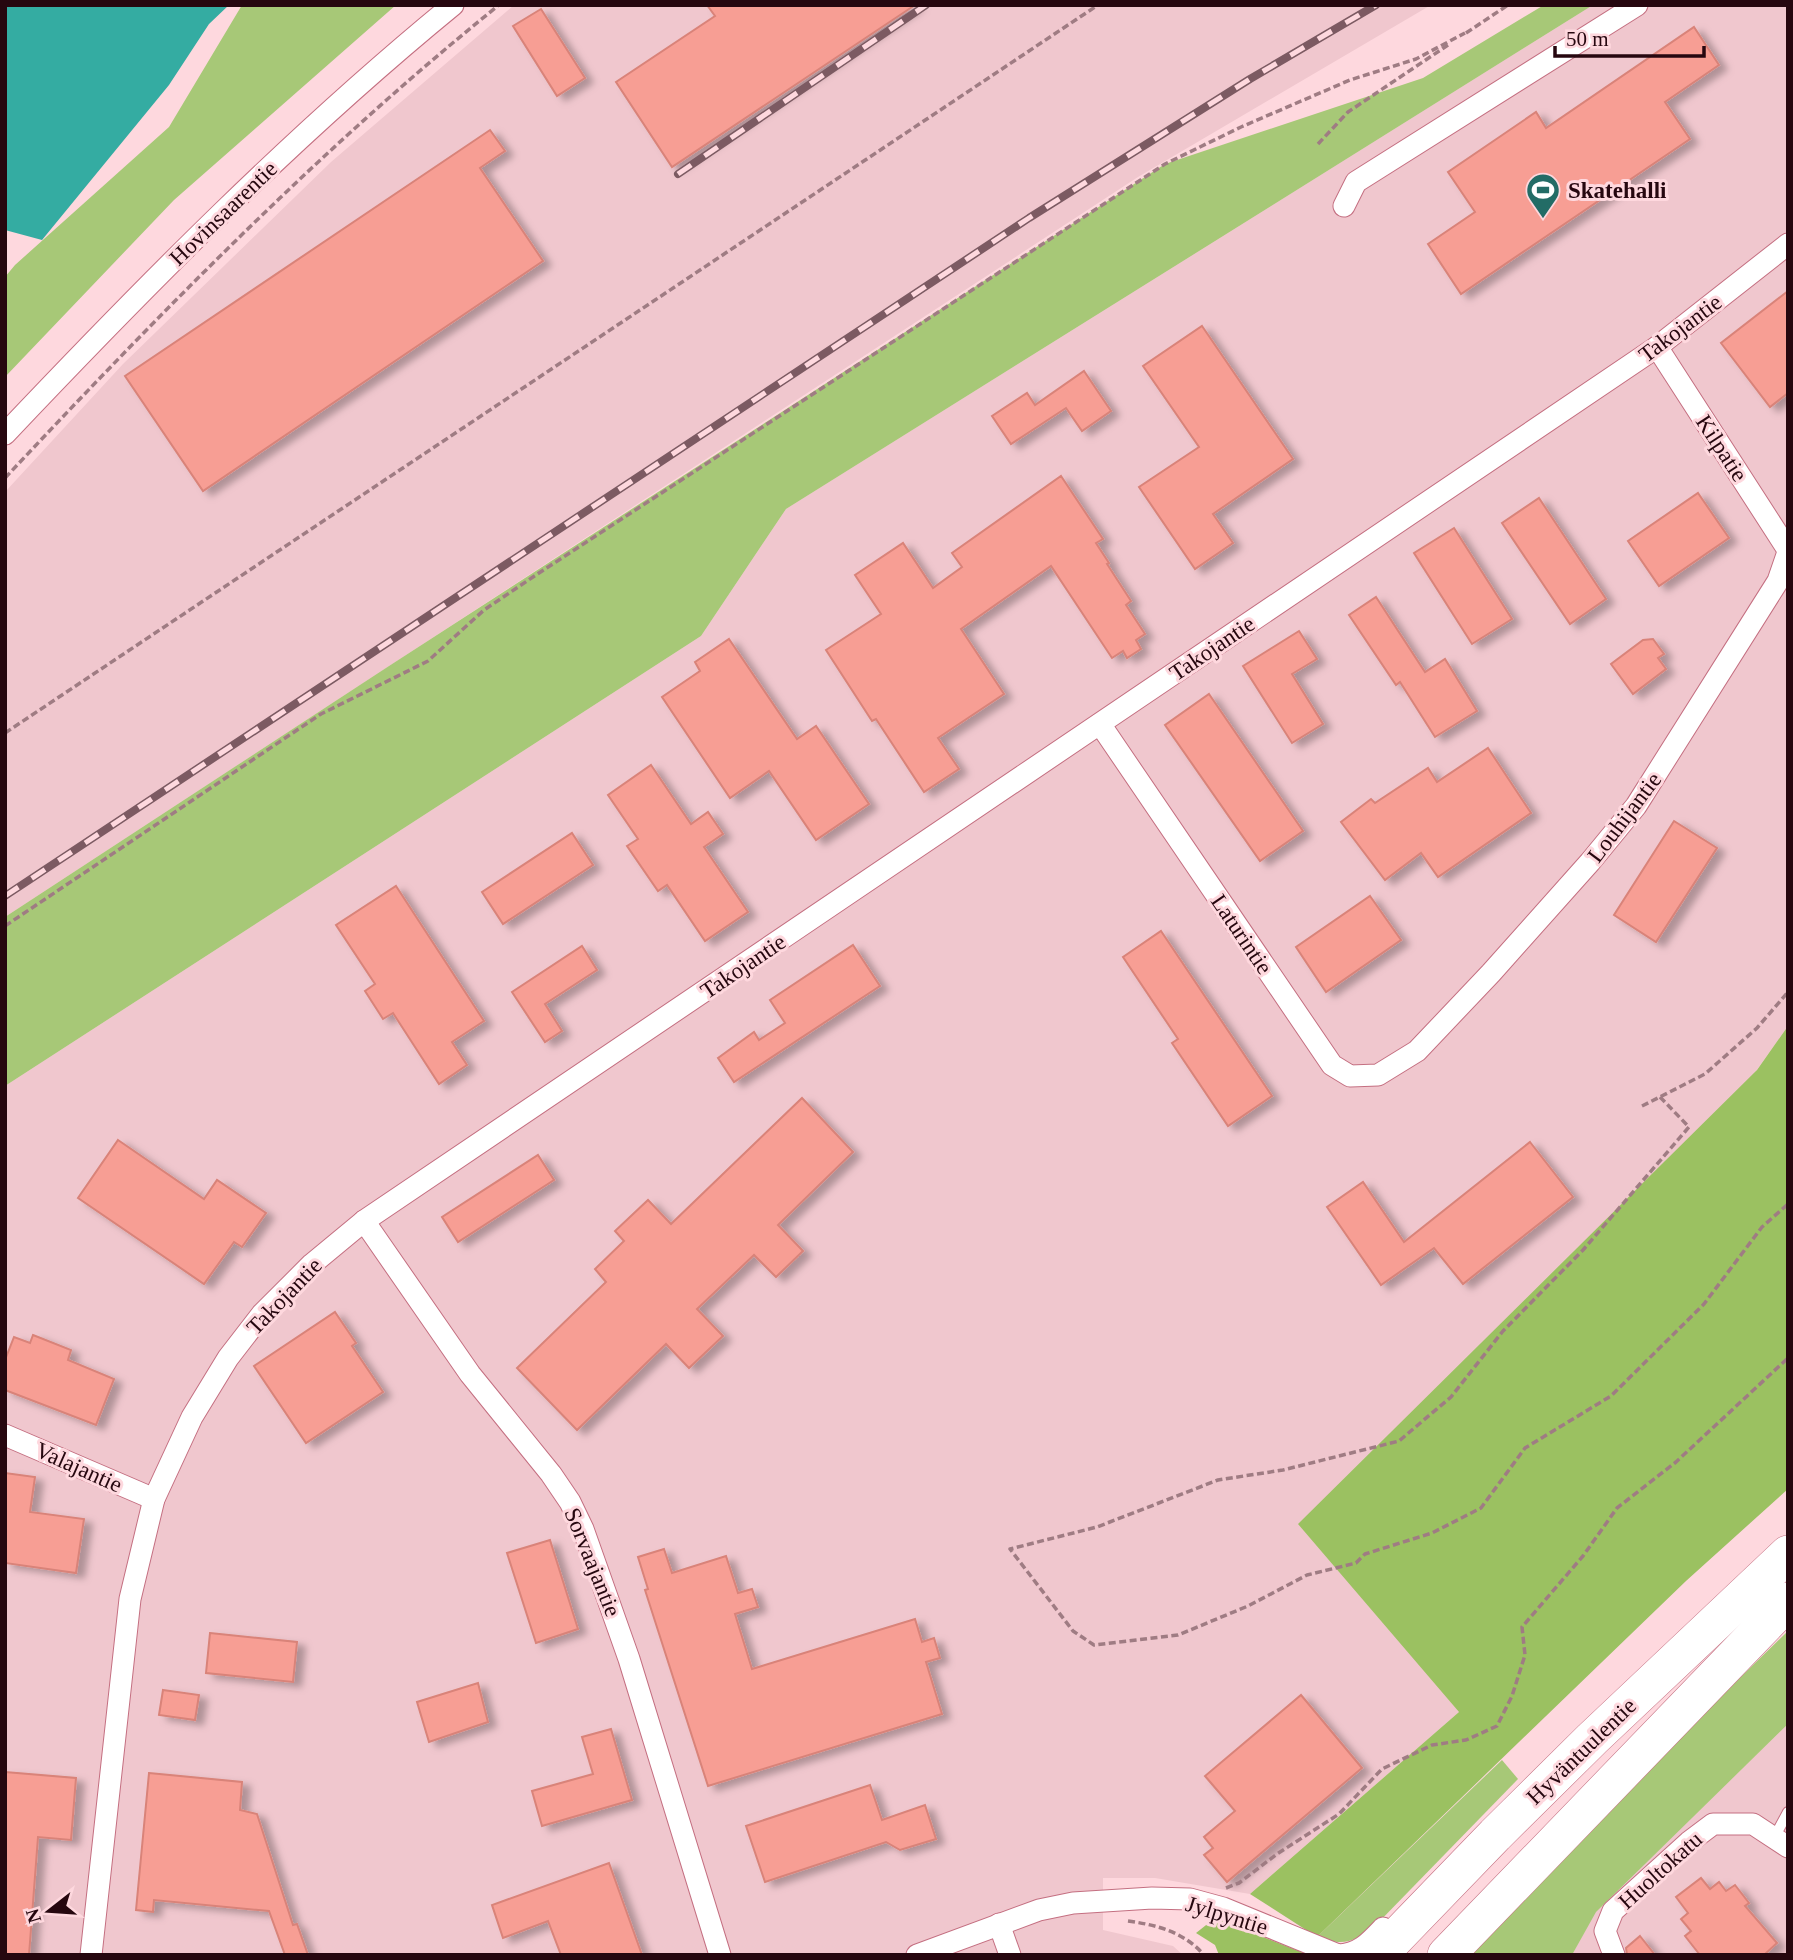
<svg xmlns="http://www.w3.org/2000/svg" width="1793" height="1960" viewBox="0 0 1793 1960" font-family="'Times New Roman',serif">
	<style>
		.built { fill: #f0c7ce }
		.green { fill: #a7c877 }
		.forest { fill: #9bc161 }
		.water { fill: #34aca2 }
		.building { fill: #f79e94; stroke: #d98379; stroke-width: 2; filter: url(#shadow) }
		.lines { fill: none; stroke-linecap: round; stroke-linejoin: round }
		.lane-casing { stroke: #c46f81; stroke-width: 12 }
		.street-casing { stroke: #c46f81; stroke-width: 23 }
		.highway-casing { stroke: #c46f81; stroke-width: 38 }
		.path { stroke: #9f7c83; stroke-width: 3.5; stroke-dasharray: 7 3.5; stroke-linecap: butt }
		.lane { stroke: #fff; stroke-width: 10 }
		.street { stroke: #fff; stroke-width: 21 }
		.highway { stroke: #fff; stroke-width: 37 }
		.rail-casing { stroke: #7c5a62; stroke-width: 8 }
		.rail { stroke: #fed8de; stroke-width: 5; stroke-dasharray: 16; stroke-linecap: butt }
		.labels { text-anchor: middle; stroke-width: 6; stroke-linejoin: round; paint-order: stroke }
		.poi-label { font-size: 23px; font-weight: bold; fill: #26070f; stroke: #fed8de; text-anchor: start }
		.street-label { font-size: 23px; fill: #26070f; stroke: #fed8de }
	</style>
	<defs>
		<filter id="shadow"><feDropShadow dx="8" dy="4.5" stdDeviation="3.5" flood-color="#0004"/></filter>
	</defs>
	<rect width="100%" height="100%" fill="#fed8de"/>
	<!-- built -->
	<g class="built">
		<path d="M514 5H1431L1138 177 5 917V492L123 364 331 162Z"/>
		<path d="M1593 5H1788V1026L1375 1608 1459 1712 1250 1894 1155 1878H1103V1930L1173 1946 1183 1955H5V1086L701 636 786 509Z"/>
		<path d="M1788 1724V1955H1572L1595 1912Z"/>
	</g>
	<!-- green -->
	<g class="green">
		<path d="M242 5H396L174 200 5 377V277L15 265 169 127Z"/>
		<path d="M1544 5H1593L786 509 701 636 5 1086V917L389 666 1165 164 1423 78Z"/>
		<path d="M1788 1631V1724L1596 1912 1572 1955H1464L1568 1845Z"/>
		<path d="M1502 1760 1518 1779 1375 1926C1353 1943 1343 1946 1317 1937Z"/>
	</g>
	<!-- forest -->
	<g class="forest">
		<path d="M1788 1026V1489L1686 1581 1317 1937 1250 1894 1459 1712 1298 1524 1757 1070Z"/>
		<path d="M1215 1918 1309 1955H1219L1215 1945 1196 1933Z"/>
	</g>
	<!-- water -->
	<path class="water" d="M5 5H229L209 24 169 85 42 240 5 230Z"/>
	<!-- building -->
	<g class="building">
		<path d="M707 5H915L672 167 616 82 715 16Z"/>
		<path d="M541 9 585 78 557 96 513 26Z"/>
		<path d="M1694 27 1719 65 1665 102 1690 139 1461 294 1428 244 1475 212 1448 172 1536 112 1546 128Z"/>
		<path d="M490 130 505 151 480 168 543 261 203 491 125 376Z"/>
		<path d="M1788 291V393L1770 407 1721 343Z"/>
		<path d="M1202 326 1293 459 1213 514 1233 543 1195 569 1139 487 1199 447 1143 366Z"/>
		<path d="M1084 371 1111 411 1082 431 1066 408 1011 444 992 416 1027 393 1035 405Z"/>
		<path d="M1061 476 1103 539 1096 543 1109 563 1107 564 1131 601 1126 605 1145 634 1136 640 1141 649 1127 658 1123 651 1112 658 1051 566 961 629 1004 694 938 738 959 769 924 792 876 719 872 721 826 650 881 614 855 575 903 543 933 588 962 567 952 553Z"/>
		<path d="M1698 493 1729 538 1659 586 1628 541Z"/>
		<path d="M1539 498 1606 599 1570 624 1502 523Z"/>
		<path d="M1454 528 1512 619 1472 644 1414 553Z"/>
		<path d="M1376 597 1425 672 1445 659 1477 711 1435 737 1400 682 1396 685 1349 615Z"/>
		<path d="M1299 631 1317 659 1292 674 1323 724 1292 743 1243 666Z"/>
		<path d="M729 639 797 739 816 726 869 804 816 840 769 771 730 798 662 697 700 671 695 662Z"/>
		<path d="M1653 639 1664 654 1658 658 1666 669 1633 694 1611 664 1643 640Z"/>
		<path d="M1209 694 1303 831 1260 861 1165 725Z"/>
		<path d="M1488 748 1531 813 1438 877 1421 853 1385 880 1341 822 1371 799 1375 803 1428 768 1437 782Z"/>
		<path d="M651 765 691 824 708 812 723 834 704 847 748 912 705 941 667 885 658 891 627 846 638 839 608 795Z"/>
		<path d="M1674 821 1717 848 1656 942 1614 915Z"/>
		<path d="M572 833 593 865 503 924 482 892Z"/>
		<path d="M396 886 484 1021 452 1042 467 1065 439 1084 393 1013 383 1019 365 991 375 984 336 925Z"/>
		<path d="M1370 896 1401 940 1326 992 1296 947Z"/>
		<path d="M1161 931 1272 1096 1228 1126 1172 1043 1178 1039 1123 957Z"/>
		<path d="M853 945 880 986 734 1082 718 1058 754 1032 759 1040 785 1023 770 1000Z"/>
		<path d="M582 946 597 970 545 1004 562 1031 545 1042 512 992Z"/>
		<path d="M802 1098 853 1152 778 1225 803 1251 776 1277 754 1255 697 1309 723 1336 689 1368 666 1344 577 1430 517 1368 606 1282 595 1269 624 1241 615 1231 648 1200 671 1224Z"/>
		<path d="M118 1140 204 1199 217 1180 266 1213 242 1247 234 1242 204 1284 78 1198Z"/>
		<path d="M1530 1142 1573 1197 1463 1284 1434 1248 1381 1285 1327 1207 1363 1182 1404 1242Z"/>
		<path d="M538 1155 554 1180 458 1242 442 1217Z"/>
		<path d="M335 1312 356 1343 352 1346 383 1392 306 1443 254 1366Z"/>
		<path d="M33 1335 71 1350 68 1360 114 1379 96 1425 5 1390V1360L14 1337 30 1343Z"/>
		<path d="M5 1473 35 1477 30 1512 84 1519 76 1573 5 1563Z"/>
		<path d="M550 1540 578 1629 536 1643 507 1553Z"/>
		<path d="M664 1549 672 1573 726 1556 738 1593 752 1589 758 1607 735 1614 752 1669 915 1619 922 1642 934 1638 940 1658 926 1662 942 1714 708 1786 645 1590 648 1589 638 1557Z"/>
		<path d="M210 1633 297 1642 293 1682 206 1673Z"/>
		<path d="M478 1683 488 1722 429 1742 417 1702Z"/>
		<path d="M163 1690 199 1695 195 1720 159 1715Z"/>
		<path d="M1301 1695 1362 1768 1227 1882 1204 1855 1213 1848 1204 1837 1235 1811 1205 1776Z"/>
		<path d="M611 1729 632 1800 542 1826 532 1791 593 1774 582 1737Z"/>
		<path d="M5 1772 76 1778 71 1840 38 1837 29 1955H5Z"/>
		<path d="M149 1773 242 1782 240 1810 257 1814 293 1925 297 1924 308 1955H285L269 1911 154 1900 153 1912 136 1910Z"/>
		<path d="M870 1785 882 1820 925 1805 936 1839 900 1850 886 1842 765 1882 746 1826Z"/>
		<path d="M609 1863 642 1955H561L548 1921 503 1938 492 1905Z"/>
		<path d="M1701 1878 1710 1889 1719 1882 1726 1891 1735 1885 1749 1903 1745 1906 1777 1943 1764 1955H1700L1685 1936 1691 1931 1681 1919 1688 1913 1676 1897Z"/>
		<path d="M1640 1936 1655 1955H1627L1626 1948Z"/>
	</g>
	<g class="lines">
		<!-- lane casing -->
		<g class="lane-casing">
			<path id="lane" d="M1774 1838 1788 1812"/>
		</g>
		<!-- street casing -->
		<g class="street-casing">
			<g id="street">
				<path d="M1344 206 1356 182 1637 5"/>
				<path d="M1657 347 1788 550"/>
				<path d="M5 434C147 284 293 136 453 5"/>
				<path d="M1100 724 1332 1065 1350 1076 1378 1075 1417 1051 1491 973 1590 862 1636 806 1778 581 1788 552"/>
				<path d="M364 1221 470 1374 551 1474 570 1502 583 1529 629 1659 720 1955"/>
				<path d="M5 1435 154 1499"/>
				<path d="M999 1924 1010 1955"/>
				<path d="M91 1955 130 1599 154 1499 192 1417 228 1358 262 1314 312 1264 364 1221 1657 347 1788 244"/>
				<path d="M917 1955 1039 1910 1073 1903 1152 1898 1190 1899 1223 1908 1338 1955C1359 1954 1369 1943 1383 1928"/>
				<path d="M1614 1955 1605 1931 1613 1911 1689 1842 1713 1824H1753L1788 1847"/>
			</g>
		</g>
		<!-- highway casing -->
		<g class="highway-casing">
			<g id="highway">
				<path d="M1379 1955 1495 1835 1592 1739 1788 1554"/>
				<path d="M1446 1955 1788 1601"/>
			</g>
		</g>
		<!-- path -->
		<g class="path">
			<path d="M1466 33 1508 5"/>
			<path d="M1318 144 1348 112 1448 45"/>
			<path d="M5 478C161 312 321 148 499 5"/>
			<path d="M5 733 1098 5"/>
			<path d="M5 926 321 714 428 661 484 610 536 575 1165 164 1241 127 1350 80 1416 59 1465 33"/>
			<path d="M1660 1097 1689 1127 1583 1250 1503 1331 1451 1397 1399 1441 1283 1470 1218 1480 1097 1527 1010 1549 1073 1631 1094 1645 1178 1635 1248 1606 1307 1575 1356 1563 1365 1554 1432 1533 1481 1508 1525 1448 1611 1396 1704 1304 1762 1227 1788 1204"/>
			<path d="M1642 1106 1705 1074 1757 1028 1788 992"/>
			<path d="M1226 1888 1239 1883 1277 1854 1339 1814 1382 1769 1432 1745 1466 1740 1497 1726 1512 1696 1525 1655 1522 1627 1583 1556 1617 1508 1676 1462 1788 1358"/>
			<path d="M1128 1921C1157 1925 1184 1932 1204 1955"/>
		</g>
		<!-- lane -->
		<use href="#lane" class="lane"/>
		<!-- street -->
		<use href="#street" class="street"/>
		<!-- highway -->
		<use href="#highway" class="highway"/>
		<!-- rail casing -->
		<g class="rail-casing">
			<g id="rail">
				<path d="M678 174 926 5"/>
				<path d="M5 896 1029 218 1250 79 1376 5"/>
			</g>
		</g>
		<!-- rail -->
		<use href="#rail" class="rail"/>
	</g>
	<!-- icons -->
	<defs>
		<g id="stadium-pin" transform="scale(1.75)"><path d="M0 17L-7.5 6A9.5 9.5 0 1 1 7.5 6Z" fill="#236c66" stroke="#fed8de"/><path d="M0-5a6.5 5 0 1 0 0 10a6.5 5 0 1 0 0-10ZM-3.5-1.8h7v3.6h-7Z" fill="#fff"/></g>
	</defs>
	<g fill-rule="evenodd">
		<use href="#stadium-pin" x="1543" y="190"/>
	</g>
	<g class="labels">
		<!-- poi labels -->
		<g class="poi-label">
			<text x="1568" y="198">Skatehalli</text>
		</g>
		<!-- street labels -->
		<g class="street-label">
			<text transform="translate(223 213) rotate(-44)" y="8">Hovinsaarentie</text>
			<text transform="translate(1680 328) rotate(-37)" y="8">Takojantie</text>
			<text transform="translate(1722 448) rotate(57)" y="8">Kilpatie</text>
			<text transform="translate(1212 648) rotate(-34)" y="8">Takojantie</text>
			<text transform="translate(1624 817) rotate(-53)" y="8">Louhijantie</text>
			<text transform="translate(1242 934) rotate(56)" y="8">Laturintie</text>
			<text transform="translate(743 966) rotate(-34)" y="8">Takojantie</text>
			<text transform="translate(284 1296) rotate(-46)" y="8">Takojantie</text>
			<text transform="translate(79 1467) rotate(24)" y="8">Valajantie</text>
			<text transform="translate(593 1562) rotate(68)" y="8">Sorvaajantie</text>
			<text transform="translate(1581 1751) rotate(-44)" y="8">Hyväntuulentie</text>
			<text transform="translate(1660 1870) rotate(-42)" y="8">Huoltokatu</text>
			<text transform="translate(1227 1915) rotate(17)" y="8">Jylpyntie</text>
		</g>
	</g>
	<!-- border -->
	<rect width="1793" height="1960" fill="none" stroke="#26070f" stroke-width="14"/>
	<!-- north arrow -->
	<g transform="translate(49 1911) rotate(253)" stroke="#fed8de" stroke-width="5" paint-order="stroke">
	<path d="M0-5L12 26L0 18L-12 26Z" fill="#26070f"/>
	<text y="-10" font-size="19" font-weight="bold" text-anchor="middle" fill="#26070f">N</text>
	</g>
	<!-- scale -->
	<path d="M1555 46v10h149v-10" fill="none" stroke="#26070f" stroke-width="3.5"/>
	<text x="1566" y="46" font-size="21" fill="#26070f" stroke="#fed8de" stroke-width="5" paint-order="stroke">50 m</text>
</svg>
